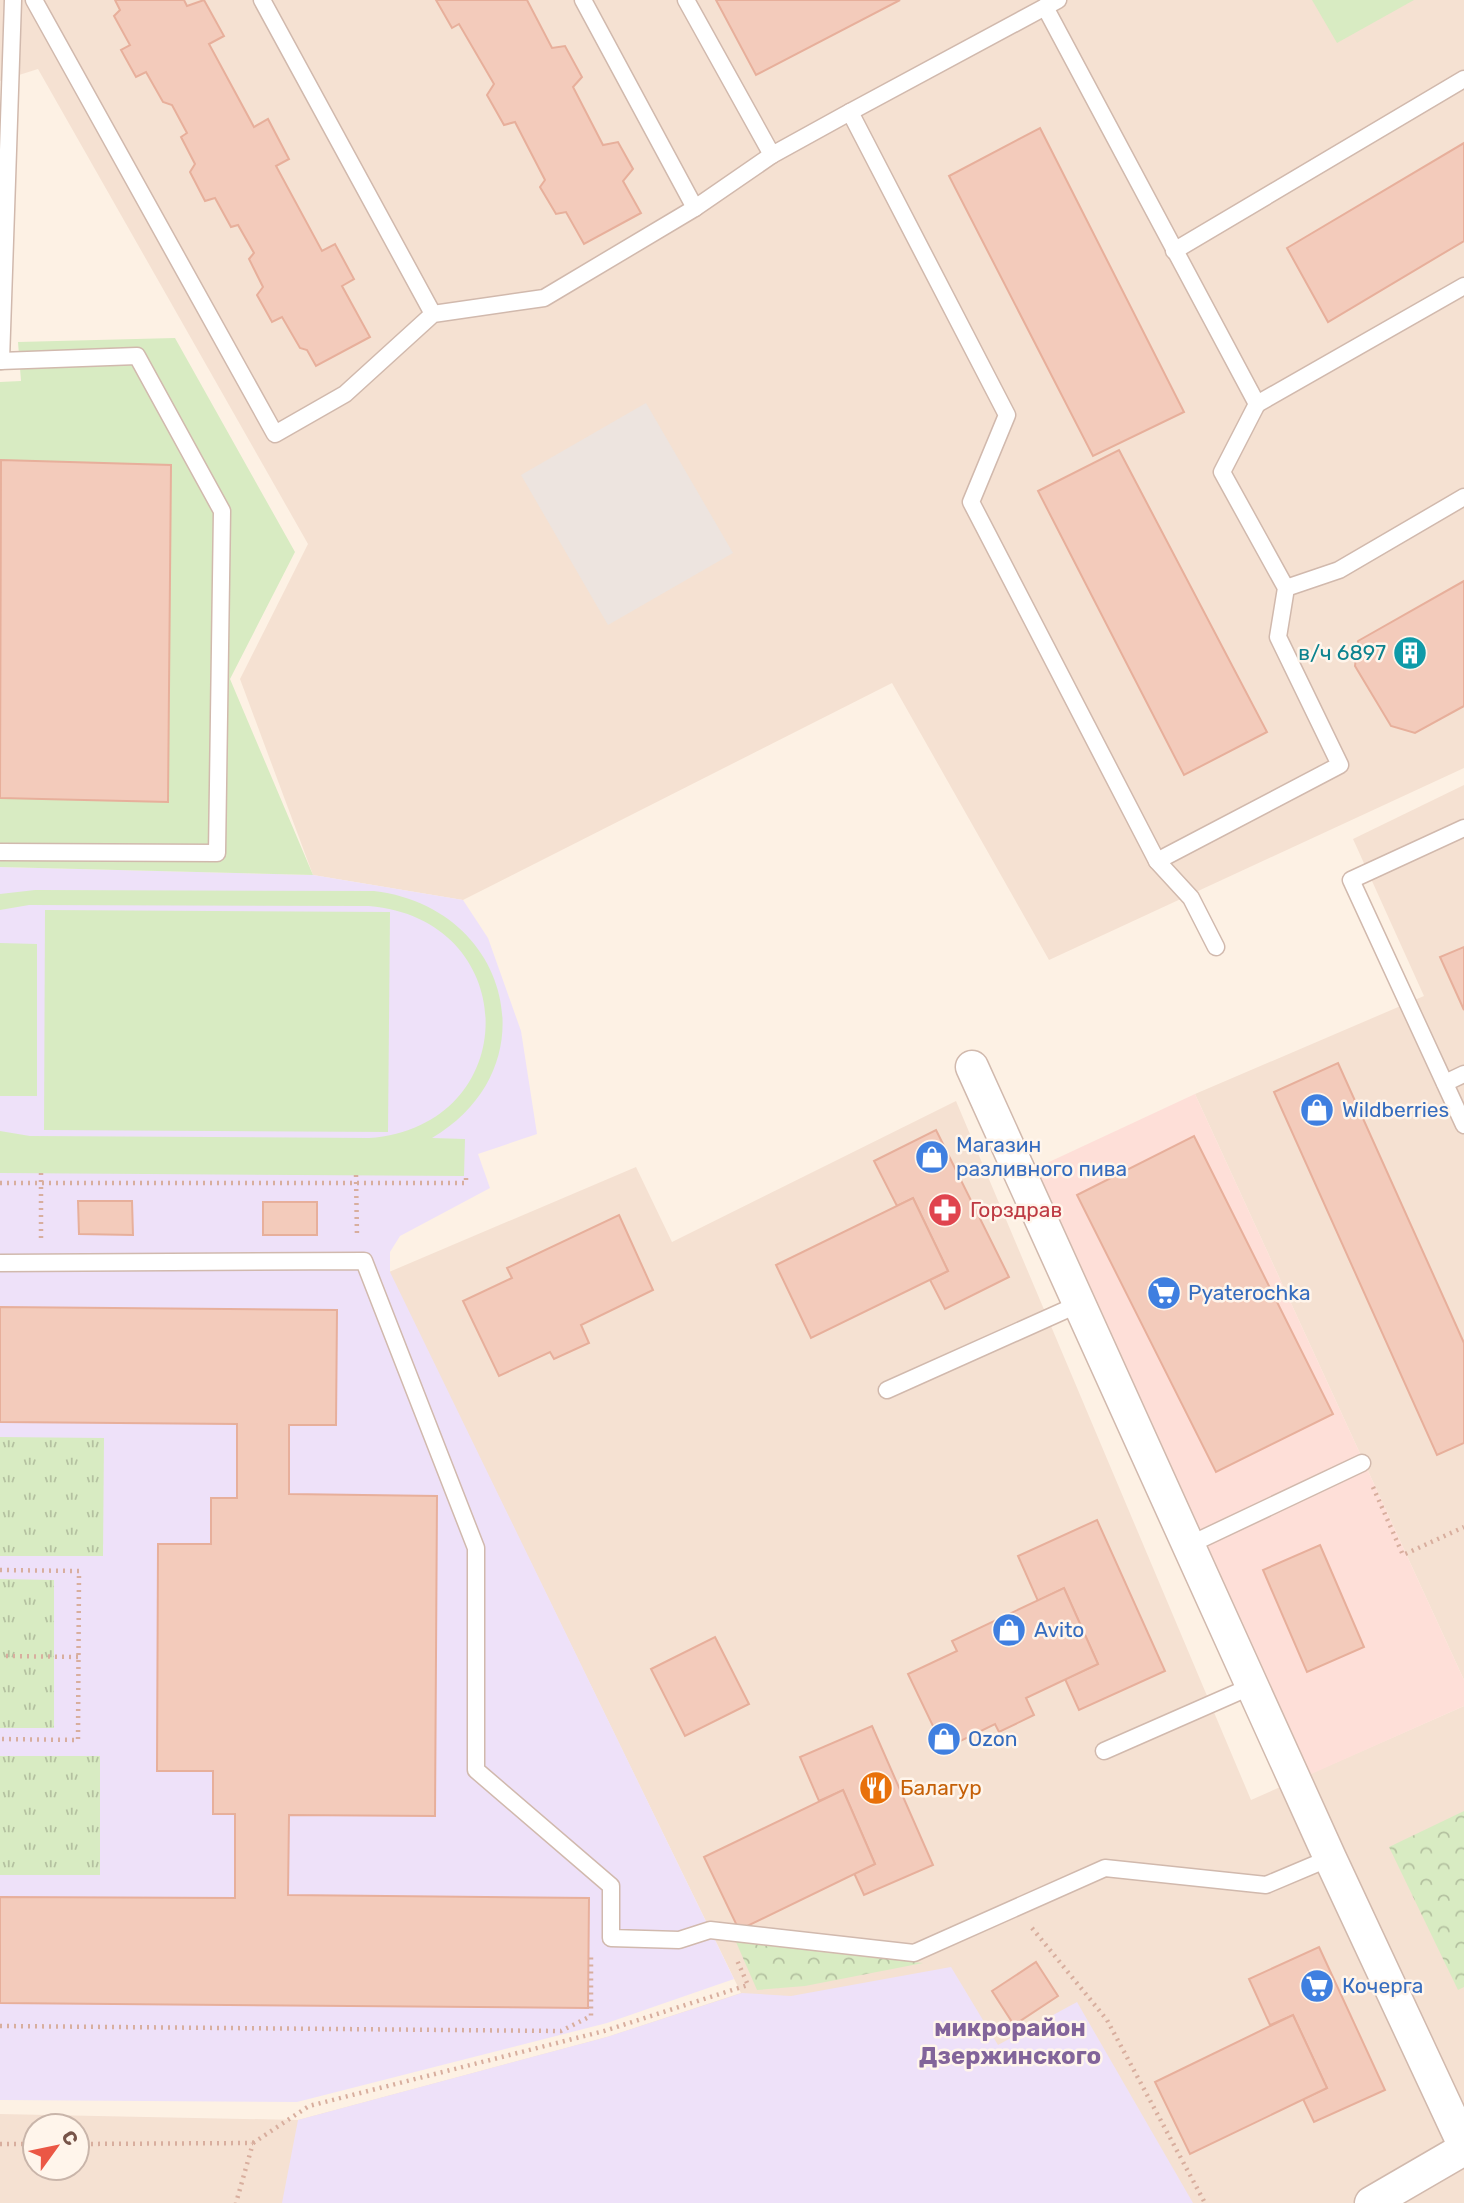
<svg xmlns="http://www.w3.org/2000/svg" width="1464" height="2203" viewBox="0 0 1464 2203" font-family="Rubik,sans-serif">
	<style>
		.residential { fill: #f5e1d2; fill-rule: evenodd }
		.commercial { fill: #fedfd8 }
		.industrial { fill: #ede4df }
		.education { fill: #eee1f9 }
		.grass { fill: url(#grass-tufts) }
		.forest { fill: url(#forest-crowns) }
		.pitch { fill: #d8ebc2 }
		.building { fill: #f3cbbb; stroke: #e7af9b; stroke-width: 2 }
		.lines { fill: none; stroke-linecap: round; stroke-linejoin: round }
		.lane-casing { stroke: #d1b9ad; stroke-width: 19 }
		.street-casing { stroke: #d1b9ad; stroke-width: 35 }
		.path { stroke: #d8ae9e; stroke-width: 4.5; stroke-dasharray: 2 5; stroke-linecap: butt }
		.lane { stroke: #fff; stroke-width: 16 }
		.street { stroke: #fff; stroke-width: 32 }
		.labels { text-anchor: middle; stroke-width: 5; stroke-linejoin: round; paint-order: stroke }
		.culture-label { font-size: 21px; fill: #0d838f; stroke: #fff5eb; text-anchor: end }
		.shop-label { font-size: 21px; fill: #366cbe; stroke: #fff5eb; text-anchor: start }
		.health-label { font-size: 21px; fill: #be3a42; stroke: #fff5eb; text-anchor: start }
		.food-label { font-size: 21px; fill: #c56008; stroke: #fff5eb; text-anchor: start }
		.quarter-label { font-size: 24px; font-weight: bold; fill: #82649a; stroke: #fff5eb }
	</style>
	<defs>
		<pattern id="grass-tufts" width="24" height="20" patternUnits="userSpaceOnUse" patternTransform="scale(1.75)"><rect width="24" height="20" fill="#d8ebc2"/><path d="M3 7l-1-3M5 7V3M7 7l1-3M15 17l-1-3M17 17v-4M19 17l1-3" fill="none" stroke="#b4c1a0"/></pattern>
		<pattern id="forest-crowns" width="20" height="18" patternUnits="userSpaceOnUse" patternTransform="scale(1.75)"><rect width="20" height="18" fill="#d8ebc2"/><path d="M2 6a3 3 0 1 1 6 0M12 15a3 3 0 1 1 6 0" fill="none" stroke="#b4c1a0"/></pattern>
	</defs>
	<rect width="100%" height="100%" fill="#fdf1e4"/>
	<!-- residential -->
	<g class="residential">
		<path d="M0 0H1464V768L1049 960 892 683 463 900 313 875 240 679 308 544 38 69 0 81Z"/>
		<path d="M1464 785V1680L1195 1094 1424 996 1353 839Z"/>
		<path d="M956 1101 1251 1800 1464 1706V2203H0V2114L298 2120 607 2037 741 1993 389 1272 636 1167 672 1242ZM35 2126H77V2168H35Z"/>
	</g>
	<!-- commercial -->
	<path class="commercial" d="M1195 1094 1464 1680V1706L1309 1775 1034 1169Z"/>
	<!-- industrial -->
	<path class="industrial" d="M646 403 733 553 608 625 521 475Z"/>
	<!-- education -->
	<g class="education">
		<path d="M0 867 313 875 463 900 488 938 521 1031 537 1134 478 1154 490 1188 400 1236 390 1252V1272L734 1979 607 2023 297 2102 0 2100Z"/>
		<path d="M951 1967 998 2045 1077 2002 1193 2203H282L298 2120 607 2037 742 1993 791 1996Z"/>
	</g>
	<!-- grass -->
	<g class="grass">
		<path d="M0 1437 104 1438 103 1556H0Z"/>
		<path d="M0 1579 54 1580V1728H0Z"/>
		<rect x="0" y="1756" width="100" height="119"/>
	</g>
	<!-- forest -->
	<g class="forest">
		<path d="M1464 1811V1987L1458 1990 1389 1847Z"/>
		<path d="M736 1942 923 1963 805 1986 757 1990Z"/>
	</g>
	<!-- pitch -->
	<g class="pitch">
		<path d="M1312 0H1414L1337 43Z"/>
		<path d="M175 338 295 552 230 679 313 875 0 867V382L21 381 18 342Z"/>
		<path d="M35 890 374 891C510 907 552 1067 432 1138L465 1139 464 1176 0 1173V1131L30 1136 369 1138C525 1126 524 919 369 906L29 905 0 910V894Z"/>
		<path d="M45 910 390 912 388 1132 44 1130Z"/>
		<path d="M0 943 37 944V1096H0Z"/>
	</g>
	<!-- building -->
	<g class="building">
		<path d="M115 0H184L187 6 204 0 224 36 209 44 254 127 268 119 289 159 276 166 322 251 335 244 354 279 342 286 370 337 316 366 307 350 300 348 282 317 272 322 257 295 263 287 249 259 254 253 238 225 231 227 215 198 205 201 190 172 195 164 181 137 187 133 172 105 163 102 146 72 136 77 121 50 130 45 114 16 120 10Z"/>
		<path d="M436 0H527L552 48 565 46 582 77 573 87 603 145 618 142 633 169 623 181 641 213 584 244 566 212 556 214 540 187 545 180 515 122 504 125 487 95 494 84 459 24 452 28Z"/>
		<path d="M716 0H900L756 75Z"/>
		<path d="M1040 128 1184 412 1093 456 949 176Z"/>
		<path d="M1464 143V241L1328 322 1287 248Z"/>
		<path d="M1119 450 1267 732 1184 775 1038 491Z"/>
		<path d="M1 460 171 465 168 802 0 798Z"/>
		<path d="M1464 581V706L1415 733 1391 726 1355 666 1358 641Z"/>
		<path d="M1464 947V1010L1440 957Z"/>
		<path d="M1338 1063 1464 1343V1443L1437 1455 1274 1092Z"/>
		<path d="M936 1130 1009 1277 945 1309 930 1280 948 1271 913 1198 897 1206 874 1161Z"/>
		<path d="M1194 1136 1333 1414 1216 1472 1077 1195Z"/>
		<path d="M913 1198 948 1271 811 1338 776 1265Z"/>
		<path d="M78 1201H132L133 1235 79 1234Z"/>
		<rect x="263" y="1202" width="54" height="33"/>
		<path d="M619 1215 653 1290 581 1325 589 1343 554 1359 550 1352 499 1376 463 1301 512 1278 507 1268Z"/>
		<path d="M0 1307 337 1310 336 1425H289V1494L437 1496 435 1816 289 1815 288 1895 589 1898 588 2008 0 2003V1897L235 1898V1814H213V1771H157L158 1544H211V1498H237V1424L0 1422Z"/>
		<path d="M1097 1520 1165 1671 1079 1710 1065 1679 1098 1664 1064 1588 1038 1601 1018 1556Z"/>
		<path d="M1320 1545 1364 1647 1307 1672 1263 1570Z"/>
		<path d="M1064 1588 1098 1664 1026 1698 1034 1715 999 1732 995 1724 944 1749 908 1674 957 1651 952 1641Z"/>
		<path d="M715 1637 749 1704 685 1736 651 1669Z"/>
		<path d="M872 1726 933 1865 864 1895 854 1873 875 1864 843 1790 819 1801 800 1757Z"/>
		<path d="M843 1790 875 1864 739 1930 704 1857Z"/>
		<path d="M1319 1947 1385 2090 1314 2122 1303 2099 1327 2088 1293 2015 1270 2025 1249 1979Z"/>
		<path d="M1036 1962 1058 1996 1014 2025 992 1991Z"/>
		<path d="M1293 2015 1327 2088 1190 2154 1155 2082Z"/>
	</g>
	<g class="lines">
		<!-- lane casing -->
		<g class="lane-casing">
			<g id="lane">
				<path d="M34 0 275 434 345 394 433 314 544 298 695 208 772 155"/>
				<path d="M262 0 433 314"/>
				<path d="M583 0 695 208"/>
				<path d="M686 0 772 155 850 112 1007 415 971 502 1157 861 1191 898 1216 947"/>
				<path d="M1045 7 1257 404 1222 472 1286 588 1278 637 1340 765 1157 861"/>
				<path d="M850 112 1058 0"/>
				<path d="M1174 251 1464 79"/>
				<path d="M0 361 137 356 222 511 217 853 0 852"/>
				<path d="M1 361 13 0"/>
				<path d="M1257 404 1464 286"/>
				<path d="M1286 588 1339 570 1464 497"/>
				<path d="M1464 828 1351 880 1464 1125"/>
				<path d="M1445 1083 1464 1074"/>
				<path d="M0 1263 364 1261 476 1548V1770L611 1886V1938L679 1940 710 1930 914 1953 1105 1868 1266 1885 1330 1858"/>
				<path d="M887 1390 1079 1304"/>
				<path d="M1189 1545 1362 1463"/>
				<path d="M1104 1751 1252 1686"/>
			</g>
		</g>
		<!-- street casing -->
		<g class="street-casing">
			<g id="street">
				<path d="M972 1067 1330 1858 1464 2145"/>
				<path d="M1371 2203 1464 2149"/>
			</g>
		</g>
		<!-- path -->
		<g class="path">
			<path d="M41 1173V1239"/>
			<path d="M356 1175 357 1237"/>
			<path d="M0 1183H466V1176"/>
			<path d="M1373 1487 1403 1555 1464 1527"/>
			<path d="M0 1570 79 1571 78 1740 0 1739"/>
			<path d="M6 1656 78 1657"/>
			<path d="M1032 1928 1107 2020 1205 2203"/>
			<path d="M0 2026 561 2031 591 2016V1956"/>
			<path d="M253 2143 309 2106 604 2031 748 1985 736 1958"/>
			<path d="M0 2144H35"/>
			<path d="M77 2144 253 2143 236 2203"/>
		</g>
		<!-- lane -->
		<use href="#lane" class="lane"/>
		<!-- street -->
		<use href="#street" class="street"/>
	</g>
	<!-- icons -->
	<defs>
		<g id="building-disc" transform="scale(1.75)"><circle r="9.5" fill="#0f9aa8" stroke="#fff5eb"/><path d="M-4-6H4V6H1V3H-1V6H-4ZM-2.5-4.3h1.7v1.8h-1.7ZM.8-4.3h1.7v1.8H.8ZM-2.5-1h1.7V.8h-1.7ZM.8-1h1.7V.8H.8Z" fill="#fff"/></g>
		<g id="shop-disc" transform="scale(1.75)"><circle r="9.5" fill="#3f7fe0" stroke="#fff5eb"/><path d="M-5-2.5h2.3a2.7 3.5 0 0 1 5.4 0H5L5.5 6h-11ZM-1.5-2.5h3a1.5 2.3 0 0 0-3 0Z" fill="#fff"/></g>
		<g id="pharmacy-disc" transform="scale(1.75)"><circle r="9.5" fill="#e0444e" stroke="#fff5eb"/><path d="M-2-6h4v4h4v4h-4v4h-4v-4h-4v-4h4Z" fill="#fff"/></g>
		<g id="supermarket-disc" transform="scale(1.75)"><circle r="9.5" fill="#3f7fe0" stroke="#fff5eb"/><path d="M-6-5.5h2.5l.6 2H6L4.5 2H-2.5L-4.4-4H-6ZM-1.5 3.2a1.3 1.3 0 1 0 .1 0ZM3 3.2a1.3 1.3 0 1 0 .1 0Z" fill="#fff"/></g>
		<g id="restaurant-disc" transform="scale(1.75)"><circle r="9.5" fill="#e8710a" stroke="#fff5eb"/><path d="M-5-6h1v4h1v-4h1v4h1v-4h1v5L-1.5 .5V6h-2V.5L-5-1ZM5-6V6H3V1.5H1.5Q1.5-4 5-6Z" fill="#fff"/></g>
	</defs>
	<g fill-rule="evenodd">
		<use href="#building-disc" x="1410" y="653"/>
		<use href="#shop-disc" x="1317" y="1110"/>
		<use href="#shop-disc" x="932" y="1157"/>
		<use href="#pharmacy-disc" x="945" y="1210"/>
		<use href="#supermarket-disc" x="1164" y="1293"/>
		<use href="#shop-disc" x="1009" y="1630"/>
		<use href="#shop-disc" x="944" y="1739"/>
		<use href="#restaurant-disc" x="876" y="1788"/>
		<use href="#supermarket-disc" x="1317" y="1986"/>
	</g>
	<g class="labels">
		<!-- culture labels -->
		<g class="culture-label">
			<text x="1386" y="660">в/ч 6897</text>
		</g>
		<!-- shop labels -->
		<g class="shop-label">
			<text x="1342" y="1117">Wildberries</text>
			<text x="956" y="1152">Магазин<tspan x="956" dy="24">разливного пива</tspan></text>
			<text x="1188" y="1300">Pyaterochka</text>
			<text x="1034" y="1637">Avito</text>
			<text x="968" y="1746">Ozon</text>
			<text x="1342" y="1993">Кочерга</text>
		</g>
		<!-- health labels -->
		<g class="health-label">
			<text x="970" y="1217">Горздрав</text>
		</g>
		<!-- food labels -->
		<g class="food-label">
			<text x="900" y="1795">Балагур</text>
		</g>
		<!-- quarter labels -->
		<g class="quarter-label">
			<text x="1010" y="2036">микрорайон<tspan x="1010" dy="28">Дзержинского</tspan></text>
		</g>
	</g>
	<!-- north arrow -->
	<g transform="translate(56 2147) rotate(57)"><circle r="33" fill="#fff5eb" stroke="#c9b5aa" stroke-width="2"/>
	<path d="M0-5L12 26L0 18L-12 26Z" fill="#eb5745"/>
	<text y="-10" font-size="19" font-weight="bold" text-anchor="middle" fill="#775449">С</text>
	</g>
</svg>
